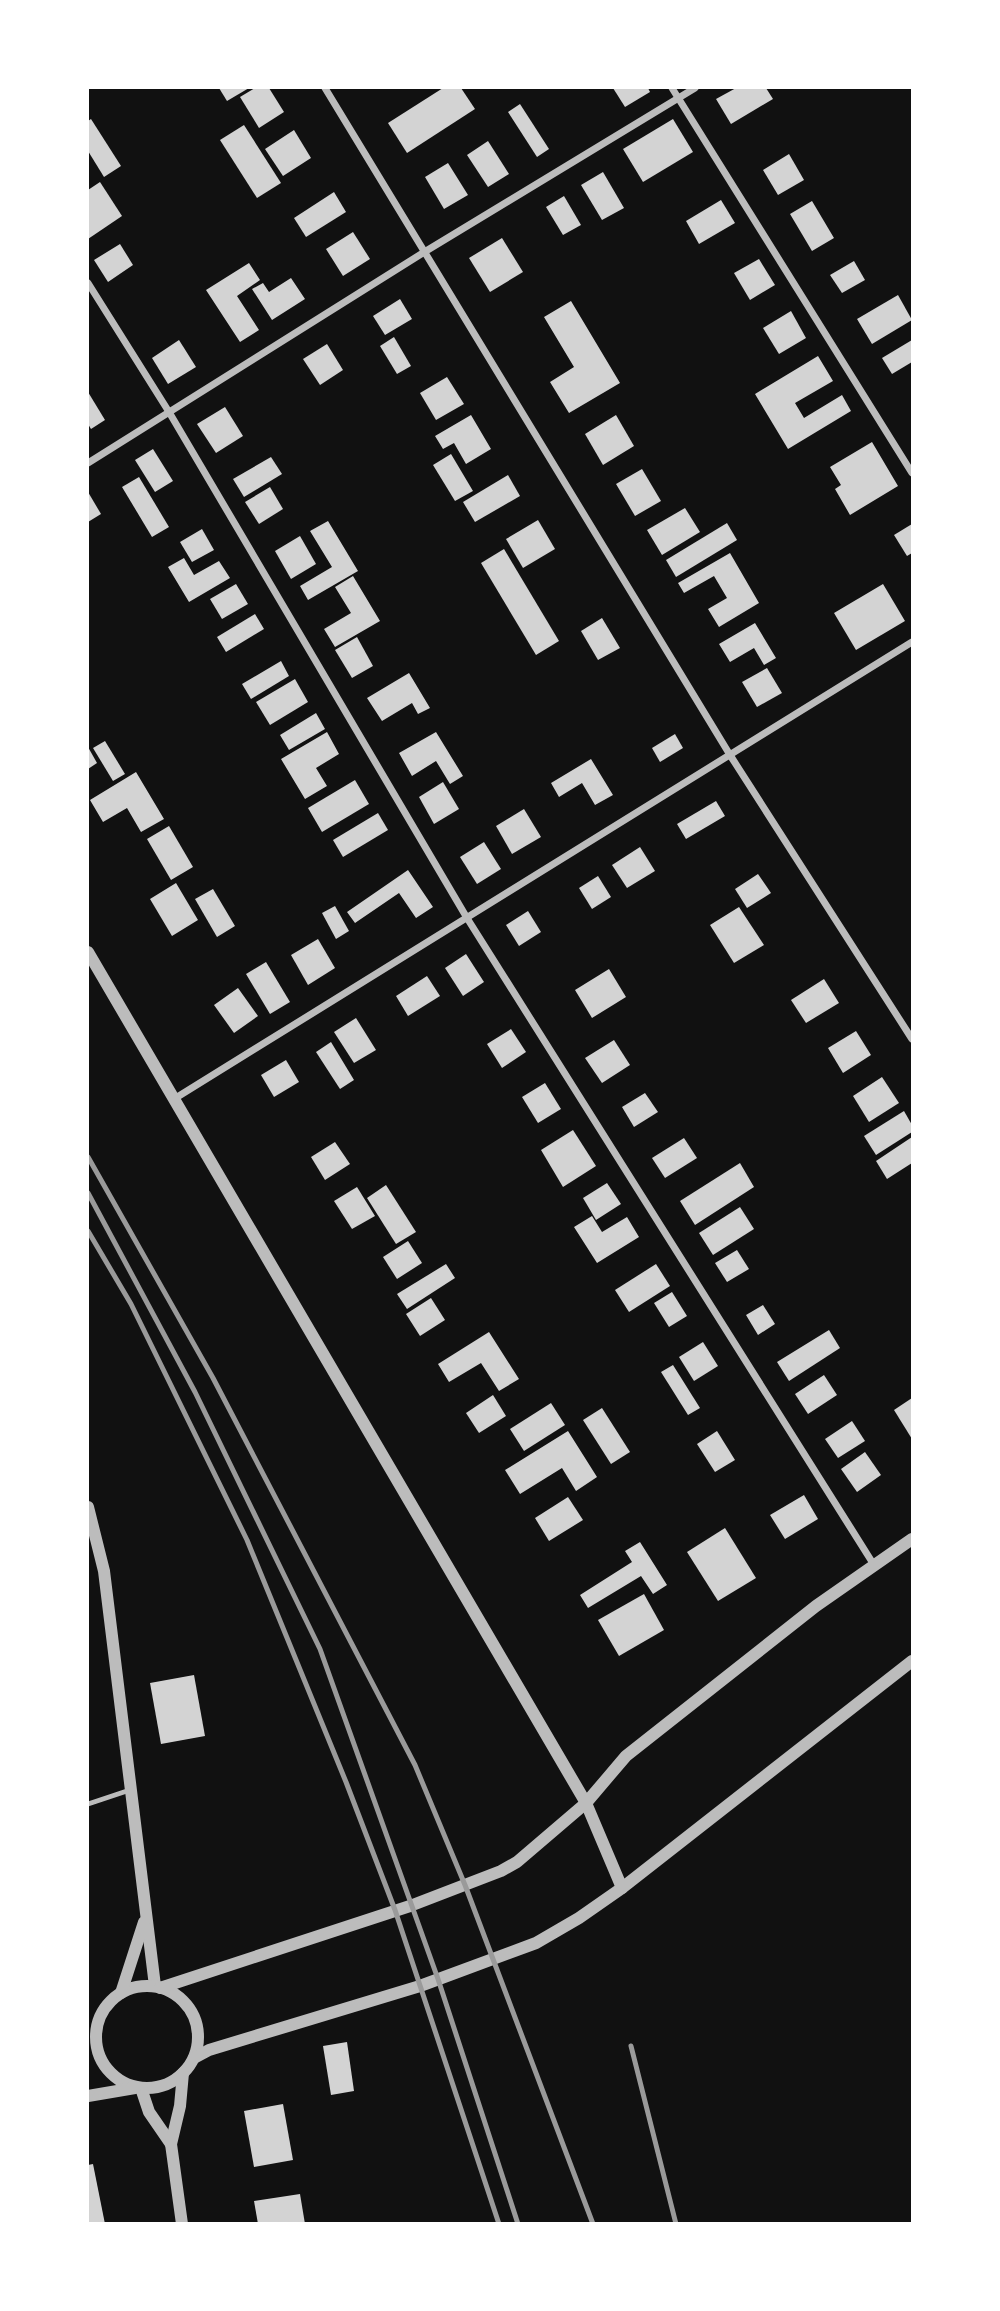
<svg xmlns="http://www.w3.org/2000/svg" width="1000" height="2311" viewBox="0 0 1000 2311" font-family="'Times New Roman',serif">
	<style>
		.building { fill: #d3d3d3 }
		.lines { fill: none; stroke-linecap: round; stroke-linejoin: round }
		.service { stroke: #bcbcbc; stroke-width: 5 }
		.minor { stroke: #bcbcbc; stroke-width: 7 }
		.tertiary { stroke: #bcbcbc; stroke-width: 12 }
		.rail { stroke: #9a9a9a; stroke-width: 5 }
	</style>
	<rect width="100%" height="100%" fill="#111"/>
	<!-- building -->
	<g class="building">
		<path d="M219 88H249L227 101Z"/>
		<path d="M255 88H269L284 112 259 128 240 97Z"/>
		<path d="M443 88H461L475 109 407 153 388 123Z"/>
		<path d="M613 88H648L650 92 625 107Z"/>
		<path d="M736 88H766L773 99 731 124 716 99Z"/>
		<path d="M520 104 549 149 537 157 508 112Z"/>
		<path d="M91 119 121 166 104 177 88 151V121Z"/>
		<path d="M673 119 693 152 643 182 623 149Z"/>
		<path d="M244 125 281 183 257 198 220 140Z"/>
		<path d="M294 130 311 158 283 176 265 149Z"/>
		<path d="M488 141 509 174 488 187 467 155Z"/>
		<path d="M789 154 804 180 778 195 763 170Z"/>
		<path d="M448 163 468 195 444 209 425 177Z"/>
		<path d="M603 172 624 208 602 220 581 185Z"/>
		<path d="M100 182 122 216 88 239V190Z"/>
		<path d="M334 192 346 212 306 237 294 218Z"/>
		<path d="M564 196 581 225 563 235 546 207Z"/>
		<path d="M721 200 735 223 699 244 686 221Z"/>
		<path d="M812 201 834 238 812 251 790 214Z"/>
		<path d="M353 232 370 259 343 276 326 249Z"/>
		<path d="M502 238 523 272 490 292 469 258Z"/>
		<path d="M120 244 133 265 108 282 94 260Z"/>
		<path d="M759 259 775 285 750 300 734 273Z"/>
		<path d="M854 261 865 280 842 293 830 275Z"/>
		<path d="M249 263 260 280 237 296 259 330 240 342 206 290Z"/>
		<path d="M291 278 305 299 272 320 252 289 263 283 269 292Z"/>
		<path d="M898 295 912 320 872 344 857 319Z"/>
		<path d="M400 299 412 319 385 335 373 316Z"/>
		<path d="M571 301 620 383 569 413 550 382 574 367 544 317Z"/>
		<path d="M791 311 806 338 779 354 763 328Z"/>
		<path d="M394 337 411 366 397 374 380 346Z"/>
		<path d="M179 340 196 367 168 384 152 358Z"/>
		<path d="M912 340V362L892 374 882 358Z"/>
		<path d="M327 344 343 370 320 385 303 359Z"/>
		<path d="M818 356 833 381 795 403 804 418 842 395 851 411 788 449 755 394Z"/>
		<path d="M447 377 464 404 436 420 420 393Z"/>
		<path d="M88 392 105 420 91 429 88 424Z"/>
		<path d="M225 407 243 436 216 453 197 424Z"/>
		<path d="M471 415 491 449 466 464 454 443 443 449 435 436Z"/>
		<path d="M616 415 634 446 603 465 585 434Z"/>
		<path d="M872 442 898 486 850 515 835 489 841 485 830 467Z"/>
		<path d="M153 449 173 481 155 492 135 460Z"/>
		<path d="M451 454 473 491 455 501 433 465Z"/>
		<path d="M271 457 282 474 244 497 233 479Z"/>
		<path d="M642 469 661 501 635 516 616 484Z"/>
		<path d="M508 475 520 496 475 522 463 502Z"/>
		<path d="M139 477 169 527 152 537 122 487Z"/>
		<path d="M270 487 283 509 259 524 245 502Z"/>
		<path d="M88 492 101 514 88 522Z"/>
		<path d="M685 508 700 532 662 555 647 530Z"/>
		<path d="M538 520 555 549 523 568 506 539Z"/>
		<path d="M328 521 358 571 308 600 300 586 332 567 310 531Z"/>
		<path d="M727 523 737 540 676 577 666 560Z"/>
		<path d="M912 524V553L907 556 894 535Z"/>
		<path d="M202 529 214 550 192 562 180 542Z"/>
		<path d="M300 536 316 564 291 579 275 551Z"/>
		<path d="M504 549 559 641 536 655 481 563Z"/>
		<path d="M730 553 759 603 719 627 708 609 727 598 714 576 684 593 678 583Z"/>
		<path d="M184 558 194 575 219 561 230 578 189 602 168 567Z"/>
		<path d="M353 576 380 621 335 647 324 629 351 613 335 587Z"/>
		<path d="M236 584 248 604 222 619 210 599Z"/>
		<path d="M883 584 905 621 856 650 834 613Z"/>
		<path d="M255 614 264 629 226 652 217 637Z"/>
		<path d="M602 618 620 648 598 660 581 631Z"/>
		<path d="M755 623 776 658 764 665 754 648 730 662 719 644Z"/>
		<path d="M357 637 373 666 352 678 335 650Z"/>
		<path d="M281 661 289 676 251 699 242 684Z"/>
		<path d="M767 668 782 693 757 707 742 682Z"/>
		<path d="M409 673 430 708 418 714 412 703 382 721 367 698Z"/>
		<path d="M295 679 308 702 270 725 256 702Z"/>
		<path d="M316 713 325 729 289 750 280 735Z"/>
		<path d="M327 732 339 754 316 768 327 786 305 799 281 759Z"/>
		<path d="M436 732 463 776 450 784 436 761 412 776 399 753Z"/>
		<path d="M675 734 683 748 660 762 652 748Z"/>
		<path d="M105 741 125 774 113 781 93 748Z"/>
		<path d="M88 747 97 763 88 769Z"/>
		<path d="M591 759 613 795 595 805 582 783 559 797 551 783Z"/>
		<path d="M136 772 164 819 141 832 127 808 103 822 90 800Z"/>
		<path d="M355 780 369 804 322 832 308 808Z"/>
		<path d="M443 782 459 809 434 824 419 797Z"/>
		<path d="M716 801 725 816 686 839 677 824Z"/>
		<path d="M524 809 541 837 512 854 496 826Z"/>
		<path d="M378 813 388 830 343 857 333 840Z"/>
		<path d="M169 826 193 867 171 880 147 839Z"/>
		<path d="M484 842 501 869 477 884 460 857Z"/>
		<path d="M640 847 655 871 627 888 612 865Z"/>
		<path d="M408 870 433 907 416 918 399 893 355 923 347 912Z"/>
		<path d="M758 874 771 893 747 908 735 889Z"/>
		<path d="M598 876 611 897 592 909 579 888Z"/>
		<path d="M176 883 198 920 172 936 150 899Z"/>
		<path d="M213 889 235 926 217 937 195 899Z"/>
		<path d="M335 906 349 931 336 939 322 913Z"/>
		<path d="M739 907 764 945 734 963 710 925Z"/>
		<path d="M528 911 541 932 519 946 506 925Z"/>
		<path d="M318 939 335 968 308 985 291 955Z"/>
		<path d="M466 954 484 982 463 996 445 968Z"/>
		<path d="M266 962 290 1002 270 1014 246 974Z"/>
		<path d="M609 969 626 997 592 1018 575 990Z"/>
		<path d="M427 976 440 996 408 1016 396 996Z"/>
		<path d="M824 979 839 1003 806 1023 791 1000Z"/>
		<path d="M238 988 258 1016 234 1033 214 1005Z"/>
		<path d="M356 1018 376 1050 354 1063 334 1032Z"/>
		<path d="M511 1029 526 1052 502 1068 487 1044Z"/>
		<path d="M856 1031 871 1055 843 1073 828 1048Z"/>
		<path d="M614 1040 630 1065 602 1083 585 1058Z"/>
		<path d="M331 1042 354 1080 340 1089 316 1052Z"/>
		<path d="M286 1060 299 1082 274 1097 261 1075Z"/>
		<path d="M882 1077 899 1103 869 1122 853 1096Z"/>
		<path d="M545 1083 561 1109 538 1123 522 1097Z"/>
		<path d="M645 1093 658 1112 634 1127 622 1107Z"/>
		<path d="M904 1111 912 1125V1132L876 1155 864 1136Z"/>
		<path d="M573 1130 596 1166 563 1187 541 1150Z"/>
		<path d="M912 1137V1163L887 1179 876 1161Z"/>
		<path d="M684 1138 697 1158 665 1178 652 1158Z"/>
		<path d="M335 1142 350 1164 325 1180 311 1157Z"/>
		<path d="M740 1163 754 1187 695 1225 680 1201Z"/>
		<path d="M607 1183 621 1204 596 1220 583 1198Z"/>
		<path d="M386 1185 416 1232 396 1244 367 1198Z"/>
		<path d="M357 1187 375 1216 352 1229 334 1201Z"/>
		<path d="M740 1207 754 1229 713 1255 699 1233Z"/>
		<path d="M592 1216 602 1232 627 1217 639 1237 597 1263 574 1227Z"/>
		<path d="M408 1241 422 1263 397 1279 383 1257Z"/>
		<path d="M737 1250 749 1269 727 1282 715 1263Z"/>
		<path d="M446 1264 455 1278 407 1309 397 1294Z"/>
		<path d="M656 1264 670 1286 629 1312 615 1290Z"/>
		<path d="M672 1292 687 1316 669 1327 654 1303Z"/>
		<path d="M431 1298 445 1320 420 1336 406 1314Z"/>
		<path d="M763 1305 775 1324 758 1335 746 1315Z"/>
		<path d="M829 1330 840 1348 789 1381 777 1362Z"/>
		<path d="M489 1332 519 1379 499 1391 481 1363 449 1382 438 1364Z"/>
		<path d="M703 1342 718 1366 694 1381 679 1357Z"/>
		<path d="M673 1365 700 1408 688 1415 661 1372Z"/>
		<path d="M824 1375 837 1395 808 1414 795 1394Z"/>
		<path d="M493 1395 506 1416 479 1433 466 1413Z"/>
		<path d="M912 1398V1439L894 1410Z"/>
		<path d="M551 1403 565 1425 524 1451 510 1429Z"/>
		<path d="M602 1408 630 1452 611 1464 583 1420Z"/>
		<path d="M852 1421 865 1441 838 1458 825 1439Z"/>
		<path d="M568 1431 597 1477 576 1491 562 1468 520 1494 505 1470Z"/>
		<path d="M717 1431 735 1460 715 1472 697 1444Z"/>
		<path d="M865 1452 881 1475 857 1492 841 1469Z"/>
		<path d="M804 1495 818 1519 785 1539 770 1515Z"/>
		<path d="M568 1497 583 1520 549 1541 535 1518Z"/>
		<path d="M725 1528 756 1578 718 1601 687 1552Z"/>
		<path d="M640 1542 667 1585 653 1594 641 1576 588 1608 580 1595 632 1562 625 1551Z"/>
		<path d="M644 1594 664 1630 619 1656 598 1620Z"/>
		<path d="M194 1675 205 1736 161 1744 150 1683Z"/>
		<path d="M347 2042 354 2091 331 2095 323 2046Z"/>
		<path d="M283 2104 293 2160 254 2167 244 2111Z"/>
		<path d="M93 2164 105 2224H88V2165Z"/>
		<path d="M300 2194 305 2224H258L254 2201Z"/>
	</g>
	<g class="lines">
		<!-- service -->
		<path class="service" d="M88 1804 130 1790"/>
		<!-- minor -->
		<g class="minor">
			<path d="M325 88 730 755 912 1039"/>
			<path d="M672 88 912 473"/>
			<path d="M88 283 169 412 467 918 874 1565"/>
			<path d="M88 463 426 251 695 88"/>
			<path d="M174 1099 912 642"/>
		</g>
		<!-- tertiary -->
		<g class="tertiary">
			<path d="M88 952 586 1803 622 1888"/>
			<path d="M88 1507 104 1571 155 1986"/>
			<circle cx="147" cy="2037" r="51"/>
			<path d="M160 1988 410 1906 501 1871 517 1862 586 1803 626 1756 816 1606 912 1539"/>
			<path d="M121 1993 144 1922"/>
			<path d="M194 2058 209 2050 420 1986 536 1943 579 1918 622 1888 912 1661"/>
			<path d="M141 2088 149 2112 171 2144"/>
			<path d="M88 2096 135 2088"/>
			<path d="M182 2224 171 2144 180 2106 183 2073"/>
		</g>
		<!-- rail -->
		<g class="rail">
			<path d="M88 1157 213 1378 415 1765 465 1885 593 2224"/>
			<path d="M88 1193 195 1392 320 1649 438 1979 518 2224"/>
			<path d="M88 1231 131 1304 247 1540 346 1782 395 1910 499 2224"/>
			<path d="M631 2046 676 2224"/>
		</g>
	</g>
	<!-- border -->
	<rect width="1000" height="2311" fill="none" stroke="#ffffff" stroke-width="178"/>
</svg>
